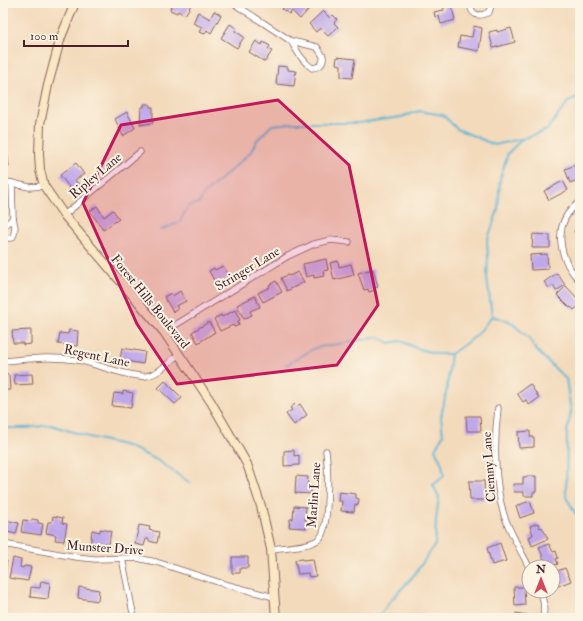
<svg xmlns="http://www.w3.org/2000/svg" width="583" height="621" viewBox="0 0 583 621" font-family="'IM FELL Double Pica',serif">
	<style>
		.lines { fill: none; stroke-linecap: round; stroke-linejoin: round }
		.stream { stroke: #56b4d4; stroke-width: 2 }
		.building { fill: #bfa8ea }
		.street-casing { stroke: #85605d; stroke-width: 7 }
		.secondary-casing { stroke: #85605d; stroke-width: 10 }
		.street { stroke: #fff; stroke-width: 5.5 }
		.secondary { stroke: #fae7c3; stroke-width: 8 }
		.marked { fill: #c2185b; fill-opacity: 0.2; stroke: #c2185b; stroke-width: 3; stroke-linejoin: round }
		.labels { text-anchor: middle; stroke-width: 4; stroke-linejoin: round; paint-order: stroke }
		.street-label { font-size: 13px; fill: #4a1f2b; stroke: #fcf5e5 }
	</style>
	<rect width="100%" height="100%" fill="#fcf5e5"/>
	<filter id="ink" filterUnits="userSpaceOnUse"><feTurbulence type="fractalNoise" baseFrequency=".025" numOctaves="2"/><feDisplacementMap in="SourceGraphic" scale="8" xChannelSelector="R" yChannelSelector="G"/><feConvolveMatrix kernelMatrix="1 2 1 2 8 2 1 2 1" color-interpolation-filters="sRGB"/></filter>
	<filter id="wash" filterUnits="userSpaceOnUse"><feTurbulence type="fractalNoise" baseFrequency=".012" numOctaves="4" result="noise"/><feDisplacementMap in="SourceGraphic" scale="16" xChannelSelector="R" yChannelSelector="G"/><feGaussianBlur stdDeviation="0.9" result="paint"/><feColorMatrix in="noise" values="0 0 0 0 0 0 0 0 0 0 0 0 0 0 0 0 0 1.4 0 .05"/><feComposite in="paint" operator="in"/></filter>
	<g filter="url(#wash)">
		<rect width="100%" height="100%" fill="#f3dabb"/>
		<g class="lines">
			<!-- stream -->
			<g class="stream">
				<path d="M161 230 180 222 188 206 199 203 204 194 250 153 257 140 272 125 293 123H358L401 117 419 111 443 115 457 129 495 145 520 139"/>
				<path d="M492 316 509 321 529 338 536 350 566 379 571 412 567 431 566 497 580 521"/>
				<path d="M286 365 315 348 379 337 389 343 401 341 416 348 437 354H450"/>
				<path d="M3 428H27L51 425 89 437 127 446 157 460 190 483"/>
				<path d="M377 618 393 598 414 575 435 545 436 519 439 497 433 485 444 476 442 464 435 449 443 435 441 417 447 388 451 354 476 336 492 316 487 278 488 258 487 241 498 210 500 179 508 153 522 139 547 130 568 102 580 96"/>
			</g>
		</g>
		<g id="blocks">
			<!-- building -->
			<g class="building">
				<path d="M172 3H187L191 5 185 15 178 11 177 13 170 10Z"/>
				<path d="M288 3H302L309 9 300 19 292 11 289 14 282 9Z"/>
				<path d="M443 3H451L455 20 441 24 439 16 435 17 434 12 444 10Z"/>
				<path d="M214 11 221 15 211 33 207 30 205 34 199 32 202 27 193 23 198 12 210 19Z"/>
				<path d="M323 11 330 18 333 15 337 19 334 23 338 27 328 36 320 28 316 32 309 24Z"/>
				<path d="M230 24 236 28 235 31 244 37 237 48 221 38Z"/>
				<path d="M474 26 482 28 479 51 458 47 460 36 465 37V36L472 37Z"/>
				<path d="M511 28 515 42 493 48 489 32 497 30V32Z"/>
				<path d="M256 41 262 45 263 42 270 46 268 49 272 51 265 62 249 52Z"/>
				<path d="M337 57 355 59 352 78 341 77V65L336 64Z"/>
				<path d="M278 66 288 67V70L296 71 294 86 276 84Z"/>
				<path d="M144 104H150V107H153V123L140 125 141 107H144Z"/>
				<path d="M127 112 135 128 123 136 115 119Z"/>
				<path d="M7 151 9 166 3 167V152Z"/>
				<path d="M76 163 84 174 75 180 80 186 72 191 60 175Z"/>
				<path d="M578 164 580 171V179L570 183 565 169Z"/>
				<path d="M563 181 568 190 549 200 544 191Z"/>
				<path d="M97 206 104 217 113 210 119 219 103 230 90 211Z"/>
				<path d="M580 228V241L574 231Z"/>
				<path d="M533 234 550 235V248H532Z"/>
				<path d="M547 254 548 269 531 270 530 255Z"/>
				<path d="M326 259 328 270 323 271 324 276 314 278V275L306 277 303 264Z"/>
				<path d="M338 261 339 267 351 264 354 275 334 280 330 263Z"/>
				<path d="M223 266 229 276 216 284 209 271 214 268 215 270Z"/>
				<path d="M373 269 378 287 374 288 375 290 369 292 368 289 364 290 358 273Z"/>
				<path d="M298 272 304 282 287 291 281 278 288 275 289 276Z"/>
				<path d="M557 273 565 285 556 291 553 285 549 288 544 282Z"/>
				<path d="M276 281 282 292 263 302 258 293 270 287 269 285Z"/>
				<path d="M566 286 580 301V305L574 310 571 307 570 308 557 295Z"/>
				<path d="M180 291 186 301 176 306 178 309 173 312 164 297 171 293 173 296Z"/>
				<path d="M255 296 260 307 250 311 252 315 244 319 237 305Z"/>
				<path d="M235 310 240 320 238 321 239 325 234 327 233 325 220 331 214 319 221 315 222 317Z"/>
				<path d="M209 322 215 332 198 343 192 332Z"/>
				<path d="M31 330V344L23 345V343H13L12 331Z"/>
				<path d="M69 330 78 331 77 346 58 344 60 333 68 334Z"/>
				<path d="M122 348 145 352 143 364 120 360Z"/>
				<path d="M32 374 33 384 15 385 14 375Z"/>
				<path d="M3 375H9L10 390H3Z"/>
				<path d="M165 381 182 398 175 404 158 388Z"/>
				<path d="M530 384 539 398 529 405 526 400 523 402 517 393Z"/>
				<path d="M123 391 133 393 131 408 112 406 114 393 123 394Z"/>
				<path d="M295 404 297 406 300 404 307 415 294 425 286 414 292 410 290 408Z"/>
				<path d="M466 416H480L481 431H467Z"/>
				<path d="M530 431V437H534V447L519 448 518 432Z"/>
				<path d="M294 450V456L299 455V465L284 466V451Z"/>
				<path d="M296 476 308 477 307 486 311 487V494L295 493Z"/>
				<path d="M536 476V492H533V496H524V492H514L513 484H523V477Z"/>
				<path d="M469 481H484L485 500H470Z"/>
				<path d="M339 492 356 494V498L359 499 358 505 355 504 354 512 341 511 342 501H338Z"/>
				<path d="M530 501 534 513 520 518 516 506Z"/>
				<path d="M294 506 306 507 305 520H307V528L289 527 290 519H293Z"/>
				<path d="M53 516 63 518 62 523 67 524 64 541 55 540 56 535 46 533 48 522H52Z"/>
				<path d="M32 519 38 520V523L43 524 41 535 21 532 23 520 32 521Z"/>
				<path d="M3 520 19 523 16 534 3 531Z"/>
				<path d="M538 523 540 528 542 527 548 539 532 546 529 537 533 535 530 526Z"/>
				<path d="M139 525 150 527 149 530 159 532 157 543 149 541V539H146L144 546 135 544Z"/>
				<path d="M100 529 111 531 109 544 98 543 97 549 90 547 92 530 100 532Z"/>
				<path d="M500 543 506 561 492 565 487 548Z"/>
				<path d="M549 544 553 552 556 551 558 558 556 559 558 564 549 567H542L540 562 544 560 539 547Z"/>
				<path d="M232 557H248V568H240V573H232Z"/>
				<path d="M13 558 21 560 20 567 23 568 24 566 31 567 28 581 9 578Z"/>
				<path d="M303 559V560L313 559 316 576 309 577 308 573 298 574 295 560Z"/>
				<path d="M3 560 7 561 4 577H3Z"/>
				<path d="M565 568 571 581 553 588V580L554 579 553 573Z"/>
				<path d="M41 581 50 583 48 599 30 597 31 587 40 588Z"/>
				<path d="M79 587 99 590 98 601 78 598Z"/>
				<path d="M514 587H524L525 605 515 606Z"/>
				<path d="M516 613 527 615 526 618H515Z"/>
			</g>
		</g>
	</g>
	<g filter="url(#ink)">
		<use href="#blocks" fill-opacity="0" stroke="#85605d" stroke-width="1"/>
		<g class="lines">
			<!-- street casing -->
			<g class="street-casing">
				<g id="street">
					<path d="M233 3 291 41 317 47 323 56C324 64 320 67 312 68 302 61 297 51 291 41"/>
					<path d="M470 3C471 15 478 18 489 12L491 6 490 3"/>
					<path d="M3 181 29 187 44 186"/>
					<path d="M580 202C551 222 558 259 580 281"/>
					<path d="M64 215 140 152"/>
					<path d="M3 228 13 218"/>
					<path d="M3 236 5 238H12L14 234 15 227 13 218 12 183"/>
					<path d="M164 332 288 256 314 244 331 240 349 242"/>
					<path d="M3 361C28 359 52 356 77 360 95 363 129 378 146 376 159 374 169 362 179 354"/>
					<path d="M498 408C494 440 494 483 504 515 509 531 521 551 529 567"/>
					<path d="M3 544 76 557 95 559 137 558 156 562 224 584 274 597"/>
					<path d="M271 549C284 547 309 547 319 539 330 530 328 466 326 451"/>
					<path d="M122 558 134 618"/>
					<path d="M540 591C544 600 545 608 543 618"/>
				</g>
			</g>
			<!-- secondary casing -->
			<g class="secondary-casing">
				<path id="secondary" d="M75 3 61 37 48 85 40 124 39 154 40 170 44 186 64 215 164 332 211 402 247 464 261 506 271 549 276 618"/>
			</g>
			<!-- street -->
			<use href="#street" class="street"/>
			<!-- secondary -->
			<use href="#secondary" class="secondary"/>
		</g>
	</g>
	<!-- marked area -->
	<path class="marked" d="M278 100 349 165 378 305 337 365 177 384 137 324 83 203 121 125Z"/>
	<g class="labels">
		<!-- street labels -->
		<g class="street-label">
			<text transform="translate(95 175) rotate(-40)" y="5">Ripley Lane</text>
			<text transform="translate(247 268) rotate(-31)" y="5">Stringer Lane</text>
			<text transform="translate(151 301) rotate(51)" y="5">Forest Hills Boulevard</text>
			<text transform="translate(97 355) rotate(12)" y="5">Regent Lane</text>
			<text transform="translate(488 467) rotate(-94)" y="5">Ciemny Lane</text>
			<text transform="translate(313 495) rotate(-86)" y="5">Marlin Lane</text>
			<text transform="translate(105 547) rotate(4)" y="5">Munster Drive</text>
		</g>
	</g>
	<!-- margin -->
	<rect width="583" height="621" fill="none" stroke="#fcf5e5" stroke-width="16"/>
	<!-- north arrow -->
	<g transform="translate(541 579)"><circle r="19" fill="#fcf5e5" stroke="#b59f9b"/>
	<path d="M0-3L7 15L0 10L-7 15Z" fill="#d1495b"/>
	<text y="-6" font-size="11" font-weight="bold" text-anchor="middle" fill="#4a1f2b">N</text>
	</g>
	<!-- scale -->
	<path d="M24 40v6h104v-6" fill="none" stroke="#4a1f2b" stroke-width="2"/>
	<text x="30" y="40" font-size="12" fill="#4a1f2b" stroke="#fcf5e5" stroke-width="3" paint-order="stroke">100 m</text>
</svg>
